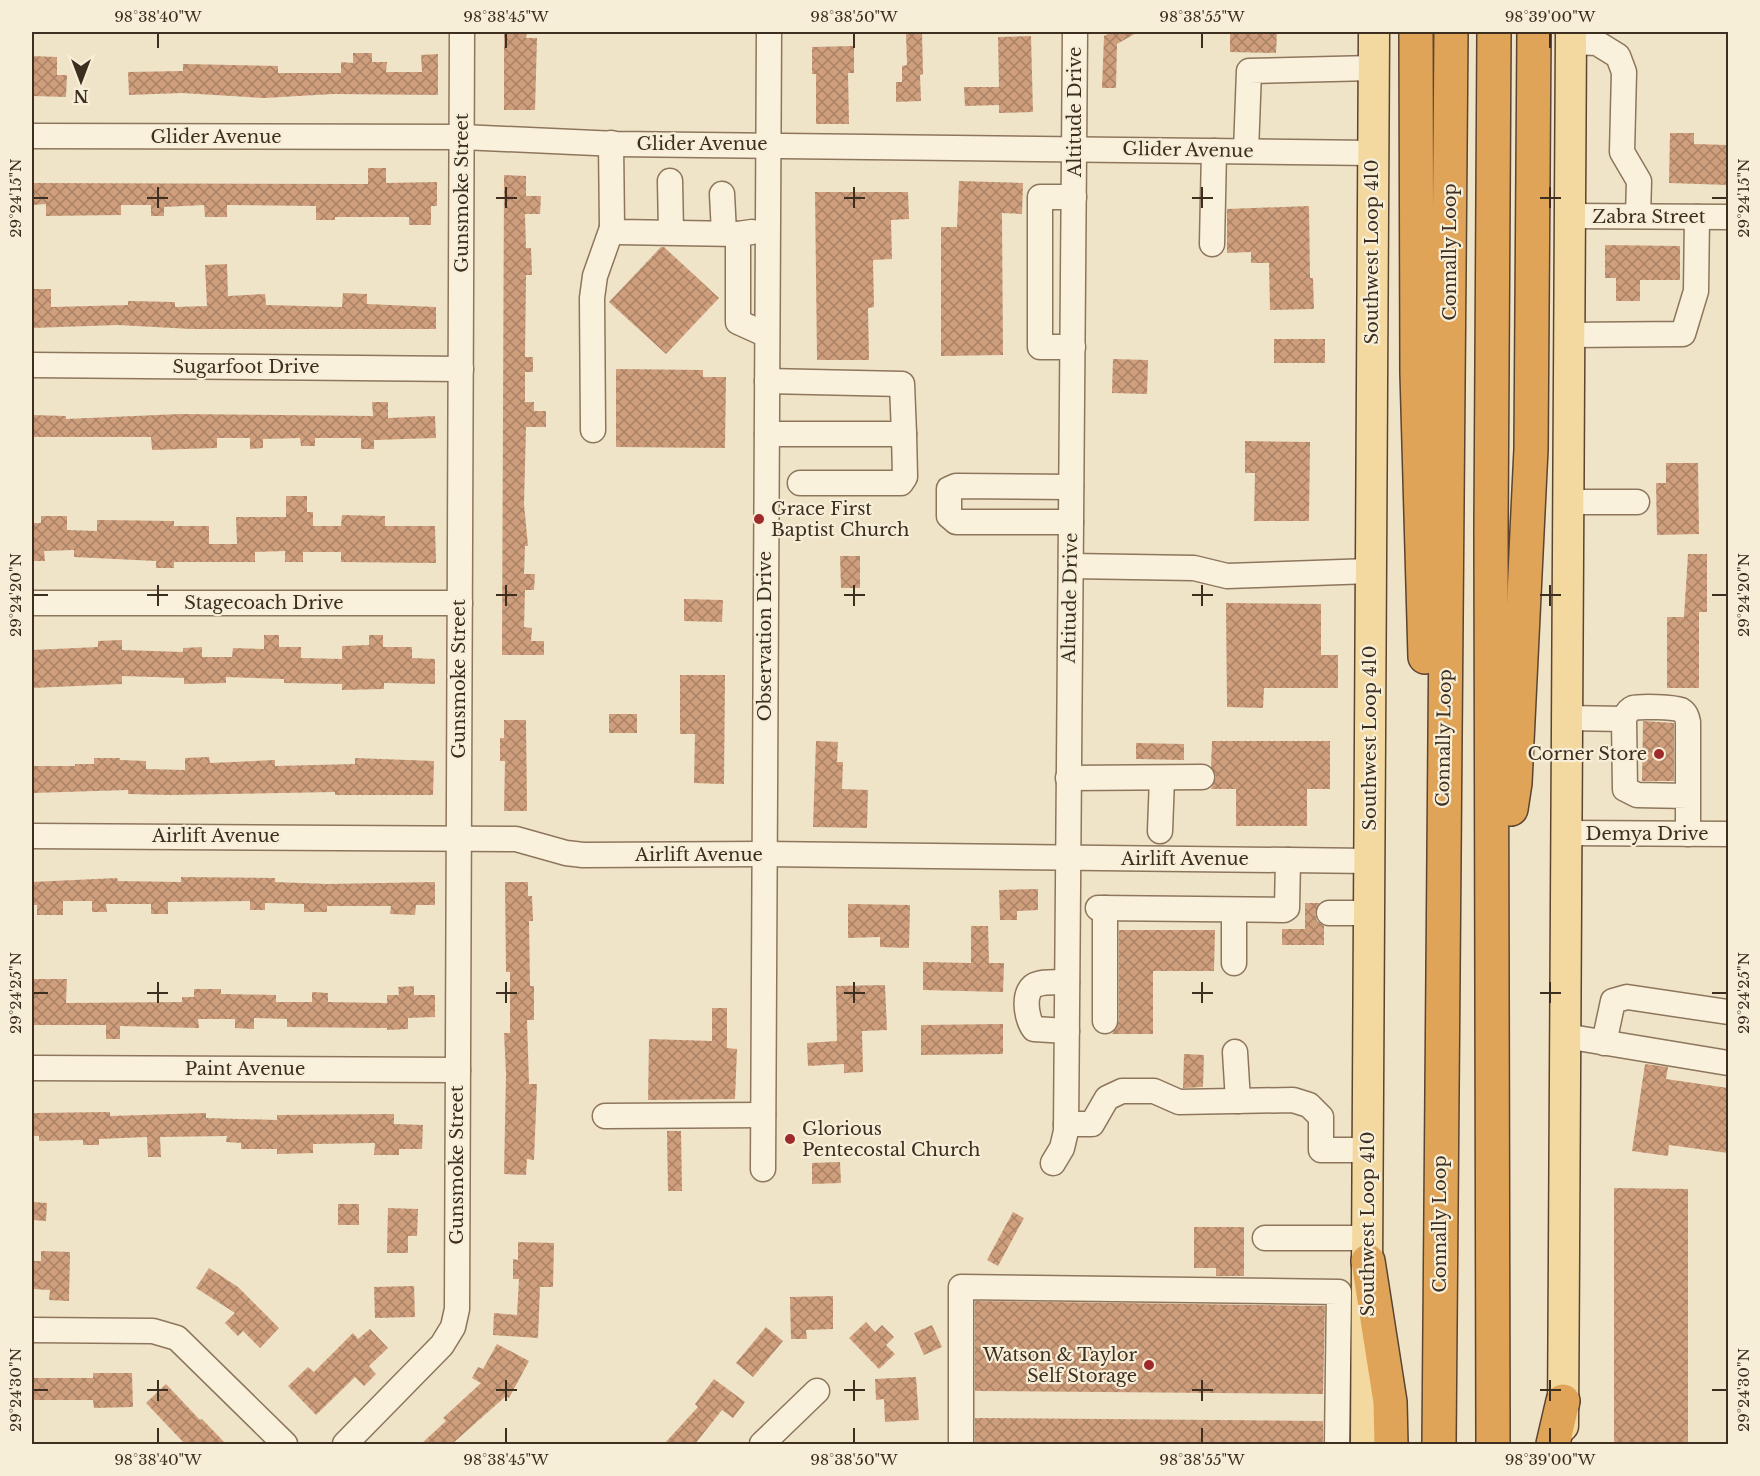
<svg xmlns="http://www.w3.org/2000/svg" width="1760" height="1476" viewBox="0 0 1760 1476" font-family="'Libre Baskerville',serif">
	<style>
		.building { fill: url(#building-cross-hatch) }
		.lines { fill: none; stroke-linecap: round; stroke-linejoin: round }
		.minor-casing { stroke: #8d765c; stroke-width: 27 }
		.major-casing { stroke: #5b4430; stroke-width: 33 }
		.highway-casing { stroke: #5b4430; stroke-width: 36 }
		.minor { stroke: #faf1dc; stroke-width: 24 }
		.major { stroke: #f3d9a0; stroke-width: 30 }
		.highway { stroke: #e0a458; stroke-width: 33 }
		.ticks { fill: none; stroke: #3d2e20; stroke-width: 2 }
		.poi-dot { fill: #9e2a2b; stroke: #f7eed8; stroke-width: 2 }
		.labels { text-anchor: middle; stroke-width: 4.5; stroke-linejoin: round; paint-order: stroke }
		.street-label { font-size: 18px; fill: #3d2e20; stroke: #f7eed8 }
		.poi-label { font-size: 18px; fill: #3d2e20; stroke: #f7eed8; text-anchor: start }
		.neatline { fill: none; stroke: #3d2e20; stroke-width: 2 }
		.ticks-label { font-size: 15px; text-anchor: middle; fill: #3d2e20 }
	</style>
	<defs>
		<pattern id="building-cross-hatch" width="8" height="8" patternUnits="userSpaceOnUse" patternTransform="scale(1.5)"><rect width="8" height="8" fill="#cf9f7d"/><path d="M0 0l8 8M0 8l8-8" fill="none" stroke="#a98266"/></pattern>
	</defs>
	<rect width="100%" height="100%" fill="#f0e4c8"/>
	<!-- building -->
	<g class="building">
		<path d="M504 32H527L526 38H537L535 110H504Z"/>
		<path d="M906 32H922L923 74 920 75 921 101 896 102V82H902V66L907 65Z"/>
		<path d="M1112 32H1138L1117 44 1116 88H1102L1104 36Z"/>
		<path d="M1230 32H1277L1276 53 1230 52Z"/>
		<path d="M1031 36 1033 112 999 113V105L965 106 964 87H999L998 37Z"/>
		<path d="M854 46V73H848L849 124H816V74H812V47Z"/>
		<path d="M353 53H372V62H387L386 72H422L421 55 438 54V95L333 94 264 98 182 93 129 95 128 72 183 71V64L278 66V73H341V62L353 63Z"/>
		<path d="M32 56 57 57V75H67L66 97 32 96Z"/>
		<path d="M1670 133H1694V144L1728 145V185L1669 183Z"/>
		<path d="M368 168H386V183L437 182V206H431V225H409V217H335V220H316V206L227 205V217H205L204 205 164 207V216H151V205H121V215L46 216V204L32 205V183L368 184Z"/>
		<path d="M504 175 526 176V196H541L540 214H525L526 248H531L532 275H526L525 357H533V372H525V402H534V411H546V427H526L524 504 528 546H525L524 574H535L534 590H525L524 627 532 628 531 641H544V655H502Z"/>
		<path d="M959 181 1023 183 1022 214 1002 213 1003 355 941 356V227H957Z"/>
		<path d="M815 192H908L909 219 891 220 892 259 873 260 874 307 868 308 869 360H817Z"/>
		<path d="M1309 206 1310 278H1313L1314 309 1270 310 1269 263H1251V252L1227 253V209Z"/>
		<path d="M1605 245 1680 246V280H1640V301H1616V278H1605Z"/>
		<path d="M661 247H664L719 298 666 354 609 302Z"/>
		<path d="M227 264 228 296 265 294 266 305 342 307 343 293 367 294V304L436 307V329H191L118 325 32 328V289H51V307L128 305V301L175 302V307L207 306 205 265Z"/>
		<rect x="1274" y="339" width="51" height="24"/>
		<path d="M1113 359 1148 360 1147 394 1112 393Z"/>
		<path d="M616 369 703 370V377H726L725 448 616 447Z"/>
		<path d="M372 402H388V418L435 416 436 438 374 440V449H361V438H315V446H301L300 438 263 439V448L250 449V438H217V448L152 450 151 437H32V415L66 416V419L180 414 373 416Z"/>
		<path d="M1245 441 1310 442 1309 521H1254L1255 473H1245Z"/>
		<path d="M1666 463H1698L1699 534 1657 535 1656 483H1666Z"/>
		<path d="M286 496H307V512H313V526H341L342 515 385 516V526H435L436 563 341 562V552H303V562H285V551L255 552V562H174V568H156V561L74 557V550L44 551 45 561H32V523H41V516H67V530L97 531V520L174 521V526H209V544H237L236 517H286Z"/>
		<path d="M1688 554H1707V612H1699V688H1667V617H1684Z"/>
		<path d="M840 556H860V588H841Z"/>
		<path d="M684 599 723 600 722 622 684 621Z"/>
		<path d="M1226 603 1321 604V655H1338V688H1264L1263 708 1227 707Z"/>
		<path d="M264 635H279V647H301V658L342 659V646L369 645V635H383V647H412V658L435 659V684L384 683V689L342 690V684L284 683V679L226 677V683L184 684V678L122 676V684L32 688V650L98 647V641L122 640V650L183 652V648L202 647V657H232L233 648 264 649Z"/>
		<path d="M680 675H725L724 784 694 783 695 734H680Z"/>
		<rect x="609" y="714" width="28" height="19"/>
		<path d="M504 720H526L527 811H504L505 761H500V738H504Z"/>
		<path d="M1643 721 1674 723V781H1642Z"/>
		<path d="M816 741 838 742 837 762H843L842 789 868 790 867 828 813 827Z"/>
		<path d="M1212 741H1330V789H1307V826H1236V789H1211L1216 777 1211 767Z"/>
		<path d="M1136 743 1184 744V760L1136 759Z"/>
		<path d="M209 757 210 763 275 760V766L355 764V758L434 761 433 795H335V792L170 795 128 794V790L32 793V766H75V764H94V758H120V760L146 761V769L185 770V758Z"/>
		<path d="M181 877 275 878V882L327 884 435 882V905H416L415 915 390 914 391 906H327V912H304V904L265 903V910H250V901L168 902V914H151V904H106L107 912H92V901H63V915H37V905H32V882L117 878 118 881 181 882Z"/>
		<path d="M505 882H528V896H532L533 921H529L530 986H534V1020H527L529 1084H537L534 1160 527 1159 526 1175 504 1174 506 1074 504 1033H510V972H506Z"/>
		<path d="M1038 889V910L1017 911V920H1000L999 890Z"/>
		<path d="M1305 903H1320L1315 914 1317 921 1324 926V945H1282V929H1305Z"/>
		<path d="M848 904 910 905 909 948 880 947V937L848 938Z"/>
		<path d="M971 926H988L989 963H1004L1003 992 923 990V962L971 963Z"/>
		<path d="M1119 930H1215L1214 971H1153V1034H1112L1119 1021Z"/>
		<path d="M32 979H67L66 1003 182 1002V997H194V989H221V994L276 995V1002H312V992L328 993V1002L387 1003V995H399L398 987 414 986V995H435V1017L408 1018V1029L387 1030V1028L287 1027V1019L254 1018V1029L235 1028V1019H198L199 1028 120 1026V1039H106V1025H32Z"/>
		<path d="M885 985 887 1030 862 1031 863 1072 844 1073V1064L808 1066 807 1043 837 1041 836 986Z"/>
		<path d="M712 1008H727V1048L737 1049 735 1099 648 1100 649 1039 712 1041Z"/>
		<path d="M1003 1024V1054L921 1055V1025Z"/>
		<path d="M1184 1054 1204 1055 1203 1087 1183 1088Z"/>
		<path d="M1645 1064 1668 1067 1666 1079 1728 1088V1153L1669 1145 1668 1156 1632 1151Z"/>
		<path d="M110 1112V1116L206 1113V1118L277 1120V1115L394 1114V1124L423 1125 422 1149H399V1155H374L375 1143 313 1144V1153L277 1154V1149H241V1143L226 1142 227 1136 160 1137 161 1157H148L147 1137 99 1139V1145H83V1140L39 1141V1136H32V1113Z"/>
		<path d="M667 1131H681L682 1191H668Z"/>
		<path d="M840 1162 841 1183 812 1184V1163Z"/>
		<path d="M1614 1188 1688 1189V1444H1614Z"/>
		<path d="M32 1202 47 1203 46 1221 32 1220Z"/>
		<rect x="338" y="1204" width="21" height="21"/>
		<path d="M388 1208 418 1209 417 1236H408V1253H387Z"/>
		<path d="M1013 1212 1024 1218 998 1266 987 1260Z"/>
		<path d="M1194 1227H1244V1276H1216V1268H1194Z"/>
		<path d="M518 1242 554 1243 553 1287H540L538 1338 493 1335 494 1313 517 1315 519 1279H513V1259L518 1260Z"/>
		<path d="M41 1251 70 1252 69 1301 49 1300 50 1290 32 1289V1261H41Z"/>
		<path d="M209 1268 238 1287 279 1328 260 1348 243 1331 238 1336 225 1323 235 1313 196 1288Z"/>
		<path d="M414 1286 415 1317 375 1318 374 1287Z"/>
		<path d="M833 1296V1329L806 1330 807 1339H791L790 1297Z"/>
		<path d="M975 1301 1325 1306 1323 1394 975 1391Z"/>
		<path d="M866 1322 875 1332 882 1325 894 1337 886 1345 895 1354 879 1369 849 1338Z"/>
		<path d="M932 1325 942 1347 924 1355 914 1333Z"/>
		<path d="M766 1327 783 1341 753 1377 736 1363Z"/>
		<path d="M370 1329 388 1348 369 1366 376 1374 364 1386 355 1377 316 1415 288 1386 308 1367 314 1372 353 1333 358 1339Z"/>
		<path d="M497 1344 529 1361 509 1398 506 1396 452 1444H421L446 1421 443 1418 481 1383 472 1378 478 1367 483 1369Z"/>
		<path d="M93 1373H132L133 1407 94 1408 93 1400H32V1378H93Z"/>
		<path d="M916 1377 919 1420 885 1422 884 1399 876 1400 875 1379Z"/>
		<path d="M714 1379 745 1402 733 1418 722 1410 695 1444H664L698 1407 695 1404Z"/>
		<path d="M166 1384 200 1420 202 1419 226 1444H185L146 1403Z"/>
		<path d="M975 1418 1323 1421V1444H975Z"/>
	</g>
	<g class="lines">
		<!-- minor casing -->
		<g class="minor-casing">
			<g id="minor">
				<path d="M1570 42 1597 43 1618 56 1624 72 1622 152 1639 181 1638 216"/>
				<path d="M32 136 462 137 617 144 1373 153"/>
				<path d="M611 143 612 228 618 232 738 234"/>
				<path d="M1246 151 1249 71 1373 68"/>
				<path d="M670 181 671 232"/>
				<path d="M722 194 724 233"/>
				<path d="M1570 216 1728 217"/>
				<path d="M752 232 738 234V322L767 335"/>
				<path d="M1212 244 1214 151"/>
				<path d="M1569 335 1683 334 1696 291 1697 217"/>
				<path d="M1073 347H1040V197H1074"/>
				<path d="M32 365 461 369"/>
				<path d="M593 430 592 298 595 276 612 228"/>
				<path d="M767 434H904L902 384 767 381"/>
				<path d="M800 483H901L905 477 904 434"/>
				<path d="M1568 502H1637"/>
				<path d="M1071 522H956L949 516V489L956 486 1071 487"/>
				<path d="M1071 566 1194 568 1227 576 1371 571"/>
				<path d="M32 603H460"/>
				<path d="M1567 718 1624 719"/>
				<path d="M1068 778 1202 777"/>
				<path d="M1688 796 1637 795 1625 789 1624 719C1626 714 1628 710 1633 708 1640 706 1674 707 1681 710 1686 713 1687 717 1688 722V834"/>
				<path d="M1160 831 1162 778"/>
				<path d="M1566 833 1728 834"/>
				<path d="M32 836 516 839 566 853 583 855 764 854 1369 861"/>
				<path d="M1098 908 1284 910 1287 908 1288 860"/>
				<path d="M1105 908V1021"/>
				<path d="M1234 910V963"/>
				<path d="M1329 913H1369"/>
				<path d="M1067 1031 1034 1029C1026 1019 1021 988 1038 984 1047 981 1058 983 1067 982"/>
				<path d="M1565 1036 1728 1063"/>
				<path d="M1604 1043 1613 1001 1627 997 1728 1012"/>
				<path d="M1235 1052 1238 1101"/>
				<path d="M32 1068 458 1070"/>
				<path d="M605 1116 763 1115"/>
				<path d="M1066 1124H1092L1107 1098 1122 1091H1154L1179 1102 1293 1100 1309 1105 1321 1117V1150H1368"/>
				<path d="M1053 1163 1062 1148 1066 1131 1075 32"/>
				<path d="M763 1169 769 32"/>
				<path d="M1265 1238H1368"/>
				<path d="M32 1330 153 1331 177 1338 285 1444"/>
				<path d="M345 1444 442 1345 453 1327 457 1309 462 32"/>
				<path d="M762 1444 817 1391"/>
				<path d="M961 1444V1287L1339 1292 1337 1444"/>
			</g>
		</g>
		<!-- major casing -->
		<g class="major-casing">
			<g id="major">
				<path d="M1563 1426 1571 32"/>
				<path d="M1366 1444 1374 32"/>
			</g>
		</g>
		<!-- highway casing -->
		<g class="highway-casing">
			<g id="highway">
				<path d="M1416 32 1417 373 1425 657"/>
				<path d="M1511 809 1515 783 1531 449 1534 32"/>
				<path d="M1368 1261 1390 1402 1391 1444"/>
				<path d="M1439 1444 1451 32"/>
				<path d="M1493 1444 1491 529 1494 32"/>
				<path d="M1553 1444 1563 1401"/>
			</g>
		</g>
		<!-- minor -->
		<use href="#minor" class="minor"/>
		<!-- major -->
		<use href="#major" class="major"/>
		<!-- highway -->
		<use href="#highway" class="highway"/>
	</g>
	<!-- ticks -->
	<path class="ticks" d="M158 33V48M506 33V48M854 33V48M1202 33V48M1550 33V48M158 187V208M506 187V208M854 187V208M1202 187V208M1550 187V208M33 198H48M147 198H168M496 198H517M844 198H865M1192 198H1213M1540 198H1561M1712 198H1727M158 585V606M506 585V606M854 585V606M1202 585V606M1550 585V606M33 595H48M147 595H168M496 595H517M844 595H865M1192 595H1213M1540 595H1561M1712 595H1727M158 982V1003M506 982V1003M854 982V1003M1202 982V1003M1550 982V1003M33 993H48M147 993H168M496 993H517M844 993H865M1192 993H1213M1540 993H1561M1712 993H1727M158 1380V1401M506 1380V1401M854 1380V1401M1202 1380V1401M1550 1380V1401M33 1390H48M147 1390H168M496 1390H517M844 1390H865M1192 1390H1213M1540 1390H1561M1712 1390H1727M158 1428V1443M506 1428V1443M854 1428V1443M1202 1428V1443M1550 1428V1443"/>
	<!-- markers -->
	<g class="poi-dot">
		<circle cx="759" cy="519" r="6"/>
		<circle cx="1659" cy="754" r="6"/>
		<circle cx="790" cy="1139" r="6"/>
		<circle cx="1149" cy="1365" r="6"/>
	</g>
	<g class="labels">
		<!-- street labels -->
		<g class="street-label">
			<text transform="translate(1075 112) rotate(-90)" y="6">Altitude Drive</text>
			<text x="216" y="143">Glider Avenue</text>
			<text x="702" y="150">Glider Avenue</text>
			<text transform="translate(1188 150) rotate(1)" y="6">Glider Avenue</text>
			<text transform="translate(462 193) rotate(-90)" y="6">Gunsmoke Street</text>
			<text x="1649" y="223">Zabra Street</text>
			<text transform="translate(1372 252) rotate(-90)" y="6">Southwest Loop 410</text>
			<text transform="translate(1450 252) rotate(-90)" y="6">Connally Loop</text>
			<text x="246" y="373">Sugarfoot Drive</text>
			<text transform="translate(1070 598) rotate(-89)" y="6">Altitude Drive</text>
			<text x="264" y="609">Stagecoach Drive</text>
			<text transform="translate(765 636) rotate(-90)" y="6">Observation Drive</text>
			<text transform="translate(459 679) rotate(-90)" y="6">Gunsmoke Street</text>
			<text transform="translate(1370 738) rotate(-90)" y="6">Southwest Loop 410</text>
			<text transform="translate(1444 738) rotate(-89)" y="6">Connally Loop</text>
			<text x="1647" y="840">Demya Drive</text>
			<text x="216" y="842">Airlift Avenue</text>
			<text x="699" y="861">Airlift Avenue</text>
			<text x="1185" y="865">Airlift Avenue</text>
			<text x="245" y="1075">Paint Avenue</text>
			<text transform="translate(457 1165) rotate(-90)" y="6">Gunsmoke Street</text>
			<text transform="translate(1368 1224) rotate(-90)" y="6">Southwest Loop 410</text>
			<text transform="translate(1440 1224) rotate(-90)" y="6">Connally Loop</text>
		</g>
		<!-- poi labels -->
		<g class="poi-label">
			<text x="771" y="515">Grace First<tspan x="771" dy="21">Baptist Church</tspan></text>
			<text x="1647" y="760" text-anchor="end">Corner Store</text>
			<text x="802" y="1135">Glorious<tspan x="802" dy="21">Pentecostal Church</tspan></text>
			<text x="1137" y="1361" text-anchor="end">Watson &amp; Taylor<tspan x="1137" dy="21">Self Storage</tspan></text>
		</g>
	</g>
	<!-- border -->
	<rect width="1760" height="1476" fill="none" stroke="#f7eed8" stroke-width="66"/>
	<!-- north arrow -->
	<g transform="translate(81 81) rotate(180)" stroke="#f7eed8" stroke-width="4.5" paint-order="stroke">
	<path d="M0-4.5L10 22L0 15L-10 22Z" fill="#3d2e20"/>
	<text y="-9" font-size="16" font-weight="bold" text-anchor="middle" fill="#3d2e20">N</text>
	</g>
	<rect x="33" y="33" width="1694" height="1410" class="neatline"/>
	<g class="ticks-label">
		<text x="158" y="22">98°38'40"W</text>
		<text x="506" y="22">98°38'45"W</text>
		<text x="854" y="22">98°38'50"W</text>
		<text x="1202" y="22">98°38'55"W</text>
		<text x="1550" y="22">98°39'00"W</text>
		<text transform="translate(1744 198) rotate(-90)" y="5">29°24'15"N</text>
		<text transform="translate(16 198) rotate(-90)" y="5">29°24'15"N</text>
		<text transform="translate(1744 595) rotate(-90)" y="5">29°24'20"N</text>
		<text transform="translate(16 595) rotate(-90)" y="5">29°24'20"N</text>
		<text transform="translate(1744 993) rotate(-90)" y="5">29°24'25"N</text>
		<text transform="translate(16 993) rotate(-90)" y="5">29°24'25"N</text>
		<text transform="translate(1744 1390) rotate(-90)" y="5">29°24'30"N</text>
		<text transform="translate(16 1390) rotate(-90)" y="5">29°24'30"N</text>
		<text x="158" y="1465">98°38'40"W</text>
		<text x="506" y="1465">98°38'45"W</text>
		<text x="854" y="1465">98°38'50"W</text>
		<text x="1202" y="1465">98°38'55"W</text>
		<text x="1550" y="1465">98°39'00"W</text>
	</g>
</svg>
